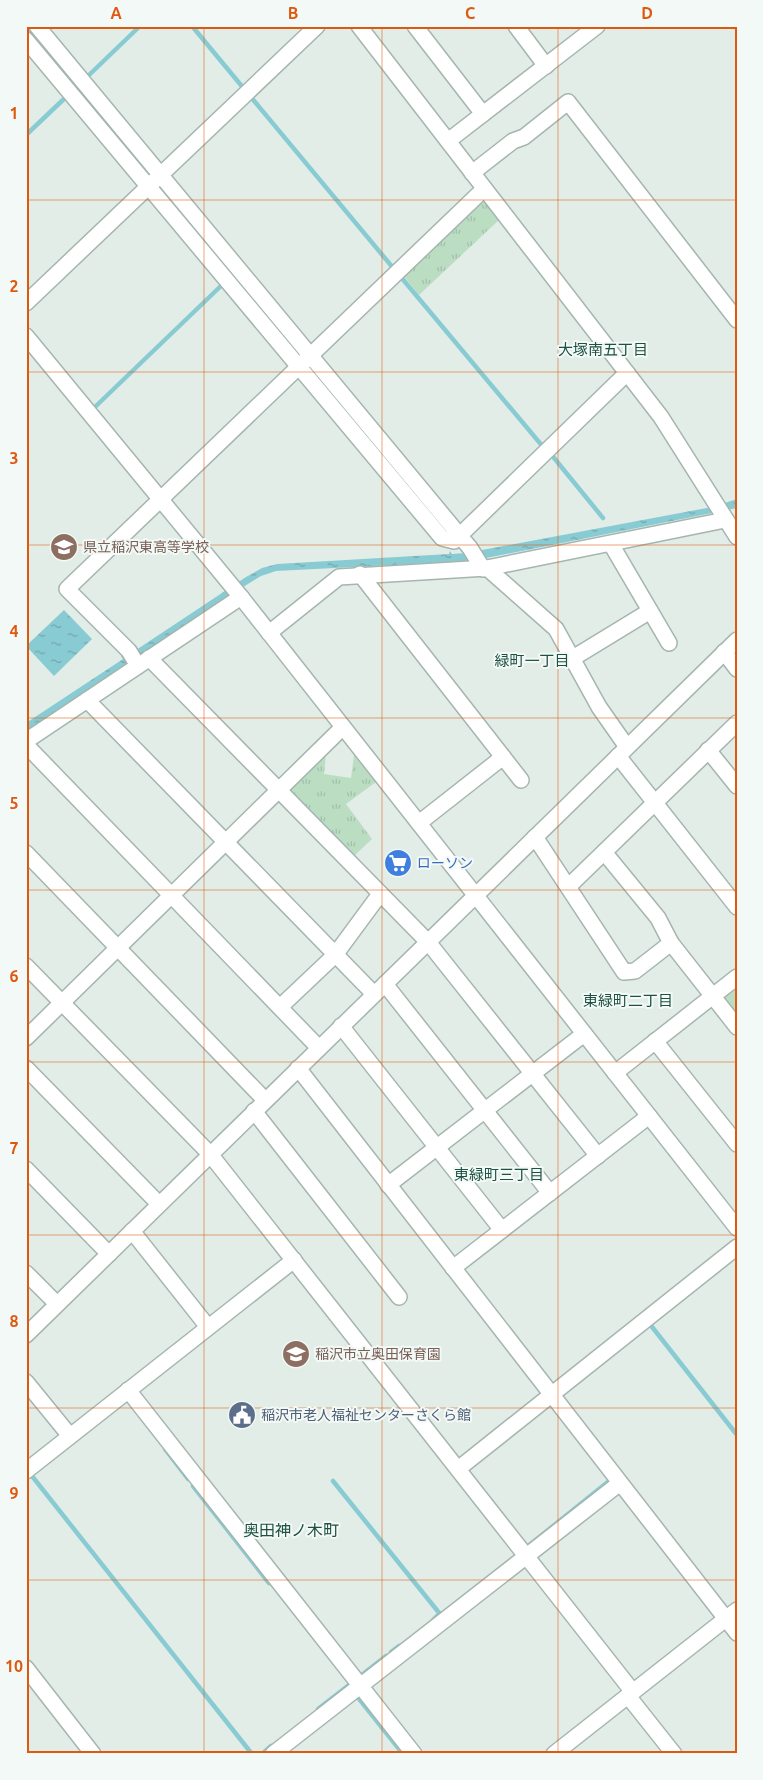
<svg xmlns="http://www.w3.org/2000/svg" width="763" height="1780" viewBox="0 0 763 1780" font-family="Ubuntu,'Noto Sans JP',sans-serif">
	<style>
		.grass { fill: url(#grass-tufts) }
		.water { fill: url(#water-ripples) }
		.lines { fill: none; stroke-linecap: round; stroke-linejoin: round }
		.stream { stroke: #89cbd3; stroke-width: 4.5 }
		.minor-casing { stroke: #a5b5af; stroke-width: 18 }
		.minor { stroke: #fff; stroke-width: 15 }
		.grid { fill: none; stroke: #de580e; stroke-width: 1; stroke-opacity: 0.55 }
		.labels { text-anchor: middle; stroke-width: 4; stroke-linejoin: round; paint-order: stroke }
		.education-label { font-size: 14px; fill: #785e54; stroke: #f3f9f6; text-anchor: start }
		.shop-label { font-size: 14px; fill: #366cbe; stroke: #f3f9f6; text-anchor: start }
		.service-label { font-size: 14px; fill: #4e5e75; stroke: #f3f9f6; text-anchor: start }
		.neighbourhood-label { font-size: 15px; fill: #1d5142; stroke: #f3f9f6 }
		.quarter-label { font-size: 16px; fill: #1d5142; stroke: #f3f9f6 }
		.neatline { fill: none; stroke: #de580e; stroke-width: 2 }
		.grid-label { font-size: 16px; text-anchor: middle; font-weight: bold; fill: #de580e }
	</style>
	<defs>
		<pattern id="grass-tufts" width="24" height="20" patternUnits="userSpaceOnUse" patternTransform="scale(1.25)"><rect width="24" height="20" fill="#bbdec3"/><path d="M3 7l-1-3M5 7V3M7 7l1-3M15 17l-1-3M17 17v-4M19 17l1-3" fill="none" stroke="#a0c0a8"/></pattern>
		<pattern id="water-ripples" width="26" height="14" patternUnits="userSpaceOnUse" patternTransform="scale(1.25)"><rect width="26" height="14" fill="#89cbd3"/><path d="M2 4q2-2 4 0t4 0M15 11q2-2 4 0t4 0" fill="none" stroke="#70a6ac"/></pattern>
	</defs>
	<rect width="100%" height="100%" fill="#e2ede8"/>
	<!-- grass -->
	<g class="grass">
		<path d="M485 200 500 219 419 295 402 274 479 201Z"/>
		<path d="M326 754 324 774 351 778 354 755 376 782 346 804 372 839 352 858 291 795V788Z"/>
		<path d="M737 985V1019L723 1002V995Z"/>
	</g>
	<!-- water -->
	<g class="water">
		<path d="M737 499V508L471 561 276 571 261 576 235 592 26 731V723L123 659 121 656 133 652 246 577 262 568 277 564 449 554 450 551 452 554 466 553 712 507Z"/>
		<path d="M64 610 92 639 54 676 26 646Z"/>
	</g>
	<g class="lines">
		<!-- stream -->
		<g class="stream">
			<path d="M192 26 245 90"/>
			<path d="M26 29 33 38"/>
			<path d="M55 63 150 175"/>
			<path d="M88 76 140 26"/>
			<path d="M250 96 394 269"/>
			<path d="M26 135 66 97"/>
			<path d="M161 188 301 356"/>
			<path d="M400 276 544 448"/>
			<path d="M308 365 432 514"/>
			<path d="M96 406 224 283"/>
			<path d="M550 453 603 518"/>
			<path d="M649 1323 737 1435"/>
			<path d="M165 1449 188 1479"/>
			<path d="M32 1476 252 1754"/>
			<path d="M333 1481 440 1614"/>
			<path d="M193 1486 269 1583"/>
			<path d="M527 1547 609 1481"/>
			<path d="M433 1620 437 1616"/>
			<path d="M391 1652 399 1646"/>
			<path d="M363 1674 386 1656"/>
			<path d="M356 1695 403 1754"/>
			<path d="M318 1709 349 1685"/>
			<path d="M262 1754 271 1746"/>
		</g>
		<!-- minor casing -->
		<g class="minor-casing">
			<g id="minor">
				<path d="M37 26 470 548 483 569"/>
				<path d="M359 26 661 417 737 537"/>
				<path d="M415 26 483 114"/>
				<path d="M516 26 546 66"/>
				<path d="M26 40 442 538 454 541 627 373"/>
				<path d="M448 141 597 26"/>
				<path d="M472 173 513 141 524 137 568 102 737 320"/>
				<path d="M26 303 317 26"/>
				<path d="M26 336 241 597 737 1228"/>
				<path d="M611 544 669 643"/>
				<path d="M487 568 556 629 599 707 627 747"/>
				<path d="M360 574 521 780"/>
				<path d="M269 633 339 577 487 568 725 520"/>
				<path d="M724 652 737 669"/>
				<path d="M149 658 428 942 598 1156"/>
				<path d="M573 658 650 611"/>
				<path d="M138 666 129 651 67 589 484 189"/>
				<path d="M87 700 374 994"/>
				<path d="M26 741 241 597"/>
				<path d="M26 745 319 1048"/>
				<path d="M708 750 737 786"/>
				<path d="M618 756 737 907"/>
				<path d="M419 823 503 757"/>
				<path d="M535 837 624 972 635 971 671 943"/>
				<path d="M604 852 658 918 671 943 737 1027"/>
				<path d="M26 853 265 1100"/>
				<path d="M568 887 737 723"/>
				<path d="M26 966 210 1154 633 1692"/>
				<path d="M385 984 550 1193"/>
				<path d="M280 1007 335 955 380 894"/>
				<path d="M341 1026 502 1230"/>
				<path d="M26 1038 343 727"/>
				<path d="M655 1041 737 1144"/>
				<path d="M26 1068 159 1204"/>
				<path d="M298 1068 737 1633"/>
				<path d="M615 1073 737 977"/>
				<path d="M254 1111 399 1297"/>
				<path d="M26 1169 109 1254"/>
				<path d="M388 1185 584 1034"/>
				<path d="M132 1231 208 1327"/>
				<path d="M453 1268 649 1116"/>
				<path d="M26 1273 57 1304"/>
				<path d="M26 1335 737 640"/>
				<path d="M26 1382 70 1436"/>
				<path d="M128 1390 414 1754"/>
				<path d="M458 1469 737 1247"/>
				<path d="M26 1471 294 1260"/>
				<path d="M26 1668 93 1754"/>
				<path d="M628 1696 674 1754"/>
				<path d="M273 1754 620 1483"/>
				<path d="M554 1754 737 1610"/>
			</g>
		</g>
		<!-- minor -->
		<use href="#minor" class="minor"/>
	</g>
	<!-- grid -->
	<path class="grid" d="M204 26V1754M382 26V1754M558 26V1754M26 200H737M26 372H737M26 545H737M26 718H737M26 890H737M26 1062H737M26 1235H737M26 1408H737M26 1580H737"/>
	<!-- icons -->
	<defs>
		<g id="school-disc" transform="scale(1.4375)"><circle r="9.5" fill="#8d6e63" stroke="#f3f9f6"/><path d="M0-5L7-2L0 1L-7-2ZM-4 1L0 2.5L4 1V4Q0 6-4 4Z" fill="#fff"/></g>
		<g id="supermarket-disc" transform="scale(1.4375)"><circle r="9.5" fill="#3f7fe0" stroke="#f3f9f6"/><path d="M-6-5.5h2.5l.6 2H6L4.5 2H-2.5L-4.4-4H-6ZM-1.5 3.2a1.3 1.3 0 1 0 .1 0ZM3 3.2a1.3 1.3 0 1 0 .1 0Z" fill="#fff"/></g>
		<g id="civic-disc" transform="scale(1.4375)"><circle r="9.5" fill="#5c6f8a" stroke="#f3f9f6"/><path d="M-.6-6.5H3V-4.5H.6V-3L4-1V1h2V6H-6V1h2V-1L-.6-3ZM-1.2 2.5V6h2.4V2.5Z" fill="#fff"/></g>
	</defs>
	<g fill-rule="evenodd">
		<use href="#school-disc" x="64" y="547"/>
		<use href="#supermarket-disc" x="398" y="863"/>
		<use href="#school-disc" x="296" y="1354"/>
		<use href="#civic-disc" x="242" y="1415"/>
	</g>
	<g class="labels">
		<!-- education labels -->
		<g class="education-label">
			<text x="83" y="552">県立稲沢東高等学校</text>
			<text x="315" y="1359">稲沢市立奥田保育園</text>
		</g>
		<!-- shop labels -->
		<g class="shop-label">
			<text x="417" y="868">ローソン</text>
		</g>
		<!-- service labels -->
		<g class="service-label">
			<text x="261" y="1420">稲沢市老人福祉センターさくら館</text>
		</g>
		<!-- neighbourhood labels -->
		<g class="neighbourhood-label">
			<text x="603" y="355">大塚南五丁目</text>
			<text x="532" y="666">緑町一丁目</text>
			<text x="628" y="1006">東緑町二丁目</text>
			<text x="499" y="1180">東緑町三丁目</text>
		</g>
		<!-- quarter labels -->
		<g class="quarter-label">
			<text x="291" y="1536">奥田神ノ木町</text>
		</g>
	</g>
	<!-- border -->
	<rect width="763" height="1780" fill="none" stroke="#f3f9f6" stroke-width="55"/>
	<rect x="28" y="28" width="708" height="1724" class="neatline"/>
	<g class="grid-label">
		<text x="116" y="19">A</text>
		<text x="293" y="19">B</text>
		<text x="470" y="19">C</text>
		<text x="647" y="19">D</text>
		<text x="14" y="119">1</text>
		<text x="14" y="292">2</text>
		<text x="14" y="464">3</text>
		<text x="14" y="637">4</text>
		<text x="14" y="809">5</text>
		<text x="14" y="982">6</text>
		<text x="14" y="1154">7</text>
		<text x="14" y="1327">8</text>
		<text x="14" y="1499">9</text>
		<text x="14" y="1672">10</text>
	</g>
</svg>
